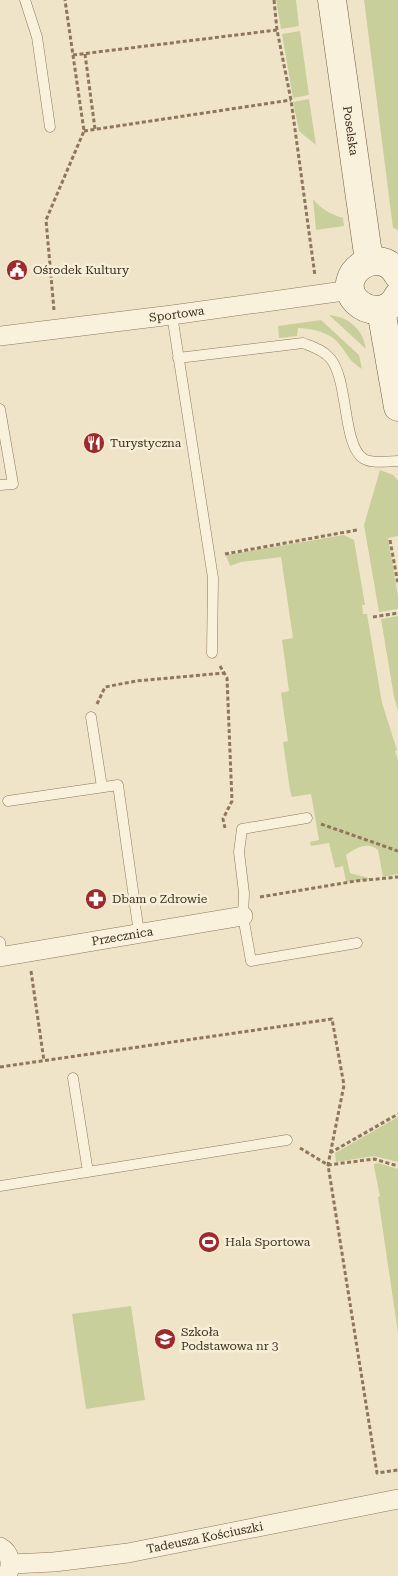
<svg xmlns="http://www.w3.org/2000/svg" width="398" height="1576" viewBox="0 0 398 1576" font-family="'Roboto Serif',serif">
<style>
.green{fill:#c9cf9b}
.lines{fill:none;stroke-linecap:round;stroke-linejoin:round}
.lane-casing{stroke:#8d765c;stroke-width:11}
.street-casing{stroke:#8d765c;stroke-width:20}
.secondary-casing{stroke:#6f573f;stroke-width:29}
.path{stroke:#8d765c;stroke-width:3;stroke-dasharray:4 2.5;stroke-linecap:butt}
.lane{stroke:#faf1dc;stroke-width:10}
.street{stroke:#faf1dc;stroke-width:19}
.secondary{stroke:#faf1dc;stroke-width:28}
.labels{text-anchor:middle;stroke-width:5;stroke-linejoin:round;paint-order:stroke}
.street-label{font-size:12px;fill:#3d2e20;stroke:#f7eed8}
.poi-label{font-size:12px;fill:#3d2e20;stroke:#f7eed8;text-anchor:start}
</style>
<rect width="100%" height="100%" fill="#f0e4c8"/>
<path class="green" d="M276,0H296L299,26L281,29Z
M364,0H398V230L393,228Z
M300,31L309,95L293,98L282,34Z
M309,99L316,145L299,131L293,102Z
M313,199C321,209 330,214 343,218L344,226L316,230Z
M329,315C349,317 363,329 366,349Z
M321,320L359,355L362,369C351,362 350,359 343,349C333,333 316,329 298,328L297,336L279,338L278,326Z
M380,470L393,475L398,480V536L388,538L398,596V609L379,612L364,525Z
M344,535L354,540L365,605H362L363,614H367L382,703L397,750L395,751L398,760V874L383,877L378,850C367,841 356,848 346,855L350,873L372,879L346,882L343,866L335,868L329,843L311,846L310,842L319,840L311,794L292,797L290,790L283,742L288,741L281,693L289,691L282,640L293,638L281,557L241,562L230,566L226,555Z
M398,616V711L394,697L381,619Z
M398,1117V1162L374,1156L336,1162L335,1153Z
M378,1163L398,1169V1333L378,1197L380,1196L374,1167V1164Z
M131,1306L145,1400L86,1409L72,1314Z"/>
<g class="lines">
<g class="lane-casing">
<path id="lane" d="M25,0L37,37L50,127
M172,315L213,578L212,653
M178,358L303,343C313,347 323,350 330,358C349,380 342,446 364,459C373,464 387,461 398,461
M0,409L13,484L0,485
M91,717L102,787
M8,801L118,785L139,933
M307,818L242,829L239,852L244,893L243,916L251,961L357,943
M0,942L2,957
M73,1078L88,1172
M0,1186L287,1140"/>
</g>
<g class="street-casing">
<g id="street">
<path id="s1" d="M0,336L172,315L351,290"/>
<path id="s2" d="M0,957L243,916"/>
<path d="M0,1547C11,1553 12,1565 7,1576"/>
<path id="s3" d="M11,1564L54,1562L128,1553L398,1499"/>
</g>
</g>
<g class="secondary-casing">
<g id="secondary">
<path id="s4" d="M332,0L369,261"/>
<path d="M398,275C379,241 333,276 356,301C362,307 369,310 377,310C386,310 394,304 398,296"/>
<path d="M381,310L398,407"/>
</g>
</g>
<path class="path" d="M274,0L277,30L291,100L315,276
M85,54L95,129
M73,55L277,30
M84,131L291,100
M54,310L46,220L84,131L65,0
M390,540L398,584
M225,554L357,530
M373,617L398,613
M220,666L227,678L232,801L223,819L225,828
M97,704L105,687L136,681L224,673
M321,824L398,851
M260,897L356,881L398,877
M31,971L44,1061
M0,1067L332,1019L344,1085L328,1165L377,1473L398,1470
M300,1148L328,1165L374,1159L398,1166
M330,1153L398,1114"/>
<use href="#lane" class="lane"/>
<use href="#street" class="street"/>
<use href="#secondary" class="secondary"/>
</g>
<defs>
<g id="civic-disc" transform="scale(1.125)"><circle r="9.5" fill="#9e2a2b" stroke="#f7eed8"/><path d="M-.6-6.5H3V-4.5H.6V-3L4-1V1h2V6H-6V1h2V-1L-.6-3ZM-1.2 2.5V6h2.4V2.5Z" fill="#fff"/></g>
<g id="restaurant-disc" transform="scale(1.125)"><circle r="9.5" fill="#9e2a2b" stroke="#f7eed8"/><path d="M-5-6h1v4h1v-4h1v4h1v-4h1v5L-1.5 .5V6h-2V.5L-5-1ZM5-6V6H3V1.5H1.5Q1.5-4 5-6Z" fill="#fff"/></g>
<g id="pharmacy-disc" transform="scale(1.125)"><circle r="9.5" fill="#9e2a2b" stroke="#f7eed8"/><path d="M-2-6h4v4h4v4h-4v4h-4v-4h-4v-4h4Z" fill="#fff"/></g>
<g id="stadium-disc" transform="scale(1.125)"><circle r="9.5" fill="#9e2a2b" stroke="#f7eed8"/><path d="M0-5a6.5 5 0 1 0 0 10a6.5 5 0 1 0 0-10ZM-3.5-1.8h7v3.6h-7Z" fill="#fff"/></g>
<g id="school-disc" transform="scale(1.125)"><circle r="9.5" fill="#9e2a2b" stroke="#f7eed8"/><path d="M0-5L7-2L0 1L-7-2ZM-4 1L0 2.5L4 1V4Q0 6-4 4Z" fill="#fff"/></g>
</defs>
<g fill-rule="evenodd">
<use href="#civic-disc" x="17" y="270"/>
<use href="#restaurant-disc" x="94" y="443"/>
<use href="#pharmacy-disc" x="96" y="899"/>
<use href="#stadium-disc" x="209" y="1242"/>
<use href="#school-disc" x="165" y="1339"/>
</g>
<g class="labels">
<g class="street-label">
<text dy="4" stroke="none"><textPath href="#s4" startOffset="132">Poselska</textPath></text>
<text dy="4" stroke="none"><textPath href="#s1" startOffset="178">Sportowa</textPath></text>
<text dy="4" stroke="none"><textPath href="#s2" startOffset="124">Przecznica</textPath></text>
<text dy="4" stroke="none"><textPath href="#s3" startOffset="196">Tadeusza Kościuszki</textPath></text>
</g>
<g class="poi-label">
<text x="33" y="274">Ośrodek Kultury</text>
<text x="110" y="447">Turystyczna</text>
<text x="112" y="903">Dbam o Zdrowie</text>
<text x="225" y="1246">Hala Sportowa</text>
<text x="181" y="1336">Szkoła<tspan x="181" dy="14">Podstawowa nr 3</tspan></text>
</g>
</g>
</svg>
